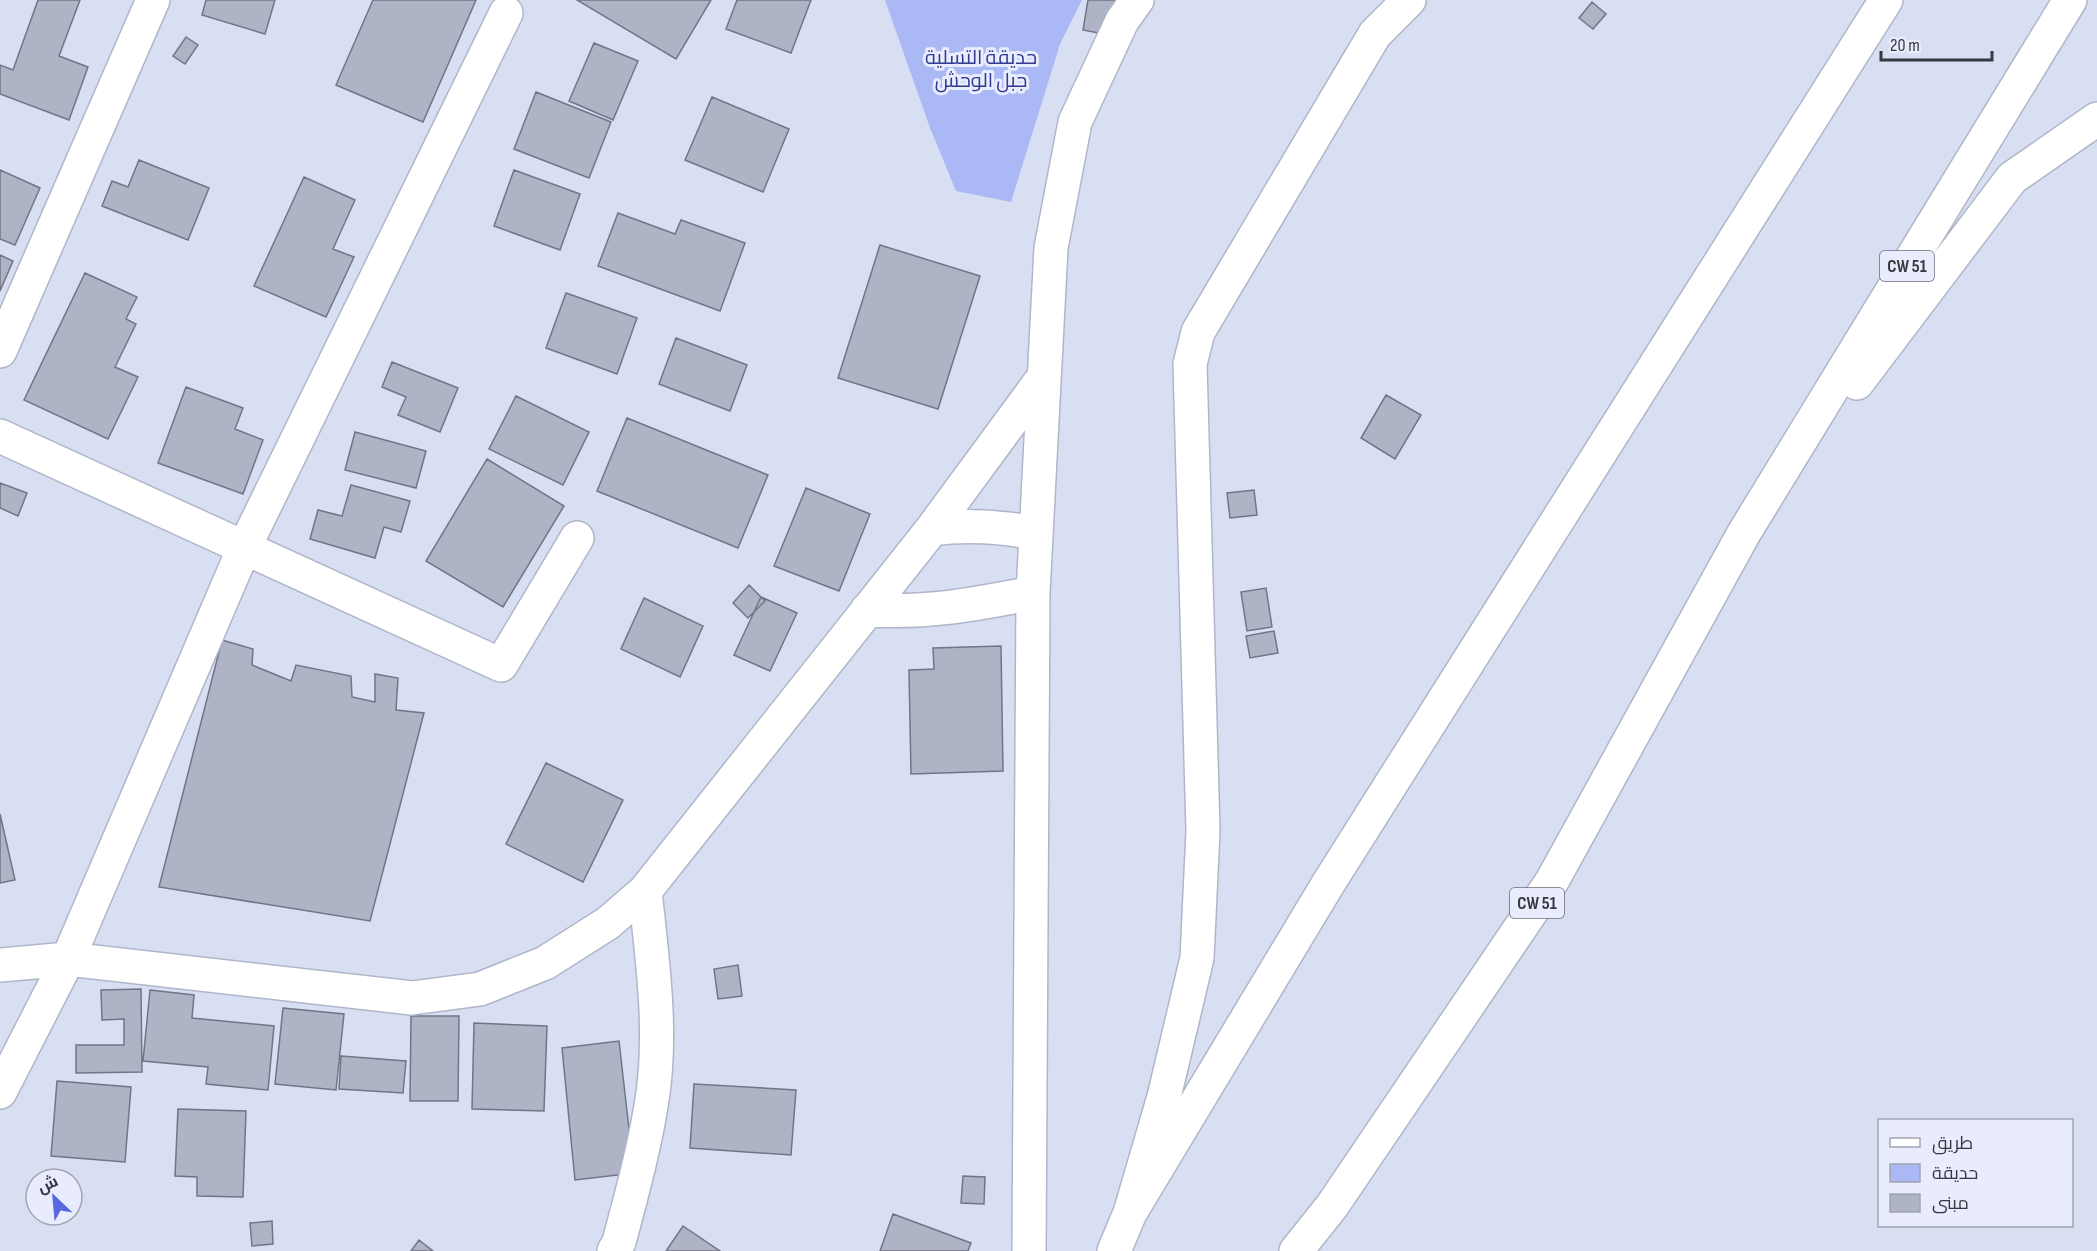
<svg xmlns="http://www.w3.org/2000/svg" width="2097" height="1251" viewBox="0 0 2097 1251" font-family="'Sofia Sans Condensed',Cairo,sans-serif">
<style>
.green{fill:#aab8f5}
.building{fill:#aeb3c6;stroke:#717587;stroke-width:1.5}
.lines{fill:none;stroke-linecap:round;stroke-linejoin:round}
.minor-casing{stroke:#b0b6c9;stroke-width:36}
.major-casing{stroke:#b0b6c9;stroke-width:36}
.minor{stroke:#fff;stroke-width:33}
.major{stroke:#fff;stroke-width:33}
.labels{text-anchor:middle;stroke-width:6;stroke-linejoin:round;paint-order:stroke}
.shield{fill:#e8ecfc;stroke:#6b6e78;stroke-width:1.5}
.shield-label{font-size:18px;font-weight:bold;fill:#363840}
.park-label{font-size:20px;fill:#323a91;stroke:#e8ecfc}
</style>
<rect width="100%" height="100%" fill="#d9dff3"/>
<path class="green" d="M885,0H1082L1060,44L1011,202L956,191L930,128Z"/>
<path class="building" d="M38,0H80L59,56L88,67L69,120L0,94V65L13,70Z
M206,0H275L265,34L202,15Z
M373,0H476L423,122L336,85Z
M577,0H711L676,59Z
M737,0H811L791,53L726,29Z
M1088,0H1121L1114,36L1083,30Z
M1592,2L1606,14L1593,29L1579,18Z
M186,37L198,45L185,64L173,56Z
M594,43L638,61L613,120L569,101Z
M536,92L611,122L589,178L514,149Z
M712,97L789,129L763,192L685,160Z
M139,160L209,188L188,240L102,206L112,181L128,187Z
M0,170L40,188L15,245L0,239Z
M514,170L580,194L560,250L494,226Z
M304,177L355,200L333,249L354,257L326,317L254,286Z
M618,213L675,234L681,220L745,243L720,311L598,266Z
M880,245L980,276L938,409L838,378Z
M0,255L13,261L0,291Z
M85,273L137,297L126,319L136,324L115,367L138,377L108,439L24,400Z
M566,293L637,318L617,374L546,348Z
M676,338L747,365L730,411L659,384Z
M392,362L458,388L440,432L398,415L406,397L382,387Z
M186,387L243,408L235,429L263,440L243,494L158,463Z
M1386,395L1421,415L1395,459L1361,438Z
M516,396L589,432L563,485L489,449Z
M627,418L768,475L738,548L597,491Z
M355,432L426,451L416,488L345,470Z
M487,459L564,506L503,607L426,561Z
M0,483L27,493L18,516L0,508Z
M351,485L410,501L401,532L384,527L375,558L310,539L318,510L342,516Z
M806,488L870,514L839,591L774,566Z
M1254,490L1257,515L1230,518L1227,493Z
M749,585L765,601L748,618L733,603Z
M1266,588L1272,627L1247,631L1241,592Z
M761,597L797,613L770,671L734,655Z
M644,598L703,626L680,677L621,649Z
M1274,631L1278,653L1250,658L1246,636Z
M222,640L253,649L252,665L291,681L296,665L351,676L352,697L375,702V674L398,678L396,710L424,713L370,921L159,887Z
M1001,646L1003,771L911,774L909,670L934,669L933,648Z
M546,763L623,800L583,882L506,844Z
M0,814L15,880L0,883Z
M738,965L742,996L718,999L714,969Z
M141,989L142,1072L76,1073V1045H124V1019L102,1020L101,990Z
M150,990L194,995L192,1018L274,1026L268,1090L206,1084L208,1067L143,1061Z
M283,1008L344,1014L336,1090L275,1084Z
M411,1016H459L458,1101H410Z
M474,1023L547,1026L544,1111L472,1109Z
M619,1041L634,1173L575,1180L562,1048Z
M341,1056L406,1061L403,1093L339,1089Z
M57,1081L131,1087L125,1162L51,1156Z
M694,1084L796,1090L791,1155L690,1148Z
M178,1109L246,1111L243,1197L197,1196V1177L175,1176Z
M963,1176L985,1177L984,1204L961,1203Z
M893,1214L971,1243L968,1251H880Z
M272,1221L273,1244L252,1246L250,1223Z
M683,1226L720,1251H666Z
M419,1240L433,1251H411Z"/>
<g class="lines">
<g class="minor-casing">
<path id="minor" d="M0,351L153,0
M0,436L501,665L577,538
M932,529L1043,378
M867,610C930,613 972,605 1033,593
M0,965L68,959L412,998L480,989L545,963L608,923L645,891L932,529C968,524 1000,527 1036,533
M0,1092L68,959L244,548L506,13
M1130,1213L1328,884L1886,0
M614,1251L619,1242C632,1193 646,1143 653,1093C662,1027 652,957 645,891
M1029,1251L1033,593L1051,248L1075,122L1122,21L1137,0
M1114,1251L1130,1213L1164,1097L1197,958L1203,831L1190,364L1198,332L1375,34L1409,0"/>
</g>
<g class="major-casing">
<path id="major" d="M1857,383L2012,178L2097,119
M1296,1251L1332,1206L1552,881L1744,533L2070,0"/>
</g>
<use href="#minor" class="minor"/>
<use href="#major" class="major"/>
</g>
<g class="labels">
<g class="shield">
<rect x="1880" y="251" width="54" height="30" rx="4.5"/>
<rect x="1510" y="888" width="54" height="30" rx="4.5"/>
</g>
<g class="shield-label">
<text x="1907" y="272">CW 51</text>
<text x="1537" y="909">CW 51</text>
</g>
<g class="park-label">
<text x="981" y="64">حديقة التسلية<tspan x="981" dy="23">جبل الوحش</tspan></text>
</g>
</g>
<rect x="1878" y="1119" width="195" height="108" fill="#e8ecfc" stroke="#a1a4b1" stroke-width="1.5"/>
<rect x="1890" y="1138" width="30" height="9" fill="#ffffff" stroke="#a1a4b1" stroke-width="1.5"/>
<text x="1932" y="1149" font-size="18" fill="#363840">طريق</text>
<rect x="1890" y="1164" width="30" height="18" fill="#aab8f5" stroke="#a1a4b1" stroke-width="1.5"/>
<text x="1932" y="1179" font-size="18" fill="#363840">حديقة</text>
<rect x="1890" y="1194" width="30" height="18" fill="#aeb3c6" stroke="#a1a4b1" stroke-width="1.5"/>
<text x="1932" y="1209" font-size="18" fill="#363840">مبنى</text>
<g transform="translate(54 1197) rotate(334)"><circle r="28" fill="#e8ecfc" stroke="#a1a4b1" stroke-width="1.5"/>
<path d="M0-4.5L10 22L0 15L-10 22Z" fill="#5967de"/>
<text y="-9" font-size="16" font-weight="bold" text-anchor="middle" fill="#363840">ش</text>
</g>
<path d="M1881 51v9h111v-9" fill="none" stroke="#363840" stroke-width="3"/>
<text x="1890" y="51" font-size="18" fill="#363840" stroke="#e8ecfc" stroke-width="4.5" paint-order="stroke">20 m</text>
</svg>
